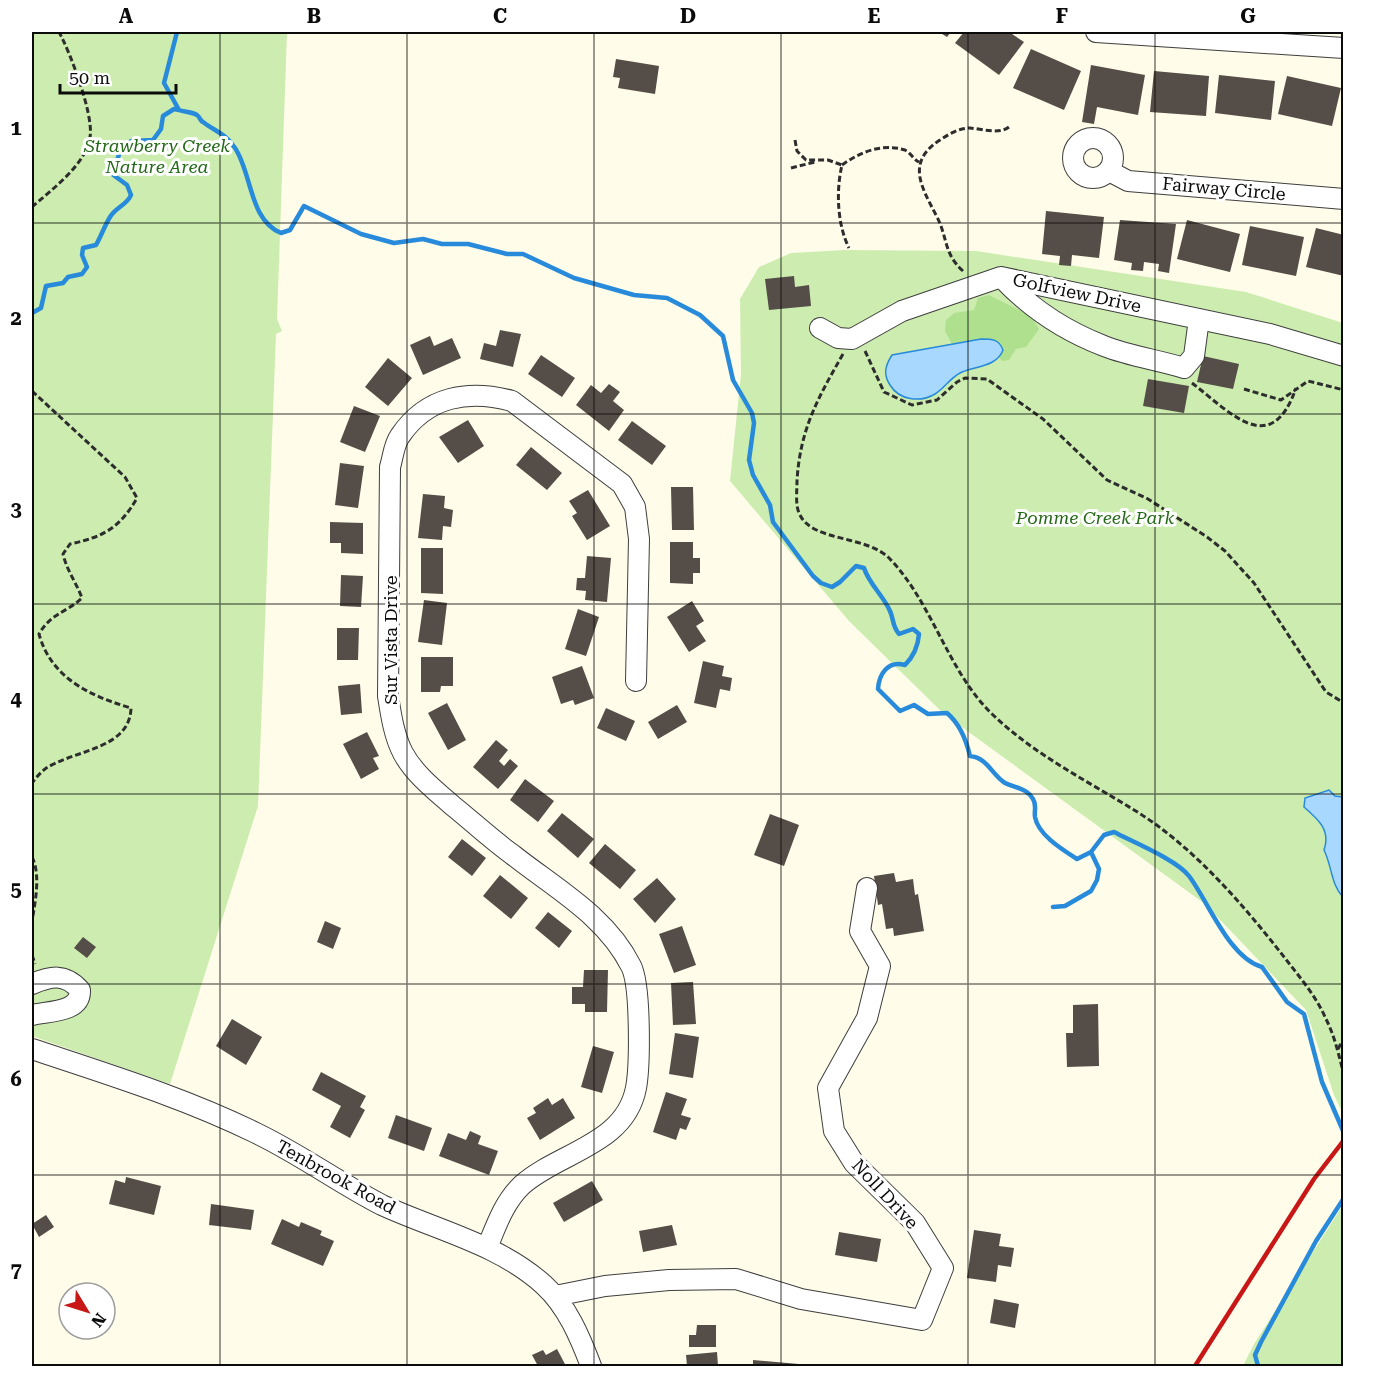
<svg xmlns="http://www.w3.org/2000/svg" width="1375" height="1398" viewBox="0 0 1375 1398" font-family="'Roboto Serif',serif">
<style>
.green{fill:#ccedaf}
.forest{fill:#aee08d}
.water{fill:#a8d8fd;stroke:#278adb;stroke-width:1.5}
.lines{fill:none;stroke-linecap:round;stroke-linejoin:round}
.stream{stroke:#278adb;stroke-width:4.5}
.building{fill:#554d47}
.minor-casing{stroke:#3e3e3e;stroke-width:22}
.path{stroke:#2d2d2d;stroke-width:3;stroke-dasharray:6 3;stroke-linecap:butt}
.minor{stroke:#fff;stroke-width:20}
.rail{stroke:#c81716;stroke-width:4.5}
.grid{fill:none;stroke:#0b0b0b;stroke-width:1.5;stroke-opacity:0.55}
.labels{text-anchor:middle;stroke-width:6;stroke-linejoin:round;paint-order:stroke}
.park-label{font-size:18px;font-style:italic;fill:#236916;stroke:#fff}
.street-label{font-size:18px;fill:#0b0b0b;stroke:#fff}
.neatline{fill:none;stroke:#0b0b0b;stroke-width:2}
.grid-label{font-size:20px;text-anchor:middle;font-weight:bold;fill:#0b0b0b}
</style>
<rect width="100%" height="100%" fill="#fffce9"/>
<path class="green" d="M32,32H287L277,319L282,331L276,334L258,806L170,1084L32,1036Z
M845,250L976,251L1246,292L1343,323V1114L1334,1095L1306,1010L1205,904L944,714L849,621L730,481L741,374L740,299L759,267L791,253Z
M1343,1205V1366H1243L1254,1344Z"/>
<path class="forest" d="M989,295L1031,316L1039,329L1026,347L1016,349L1009,360L1002,361L994,351L953,346L945,331L946,320L954,313L974,310L978,298Z"/>
<path class="water" d="M981,339C992,339 999,339 1003,350C997,367 975,366 960,373C949,379 945,388 935,394C920,403 899,400 890,385C883,374 885,366 892,355Z
M1329,790L1335,796L1343,797V897C1331,885 1332,866 1324,850C1331,830 1318,819 1304,807L1305,798Z"/>
<g class="lines">
<path class="stream" d="M177,32L164,83L179,110C184,112 192,112 197,115C200,117 200,121 203,122C216,132 225,133 235,148C252,173 249,220 281,233L290,230L304,206L361,234L394,243L423,239L442,244H468L507,254H523L574,278L634,295L667,298L700,315L723,336L733,380L752,413L754,423L749,460L753,475L770,505L773,522L813,576L821,583L832,587L840,582L856,566L864,568C869,584 883,595 890,611C894,620 892,626 899,634L913,629L919,634C918,647 914,656 905,665C888,660 879,674 878,689L900,711L914,705L928,714L947,713C960,724 966,739 970,756C988,758 991,774 1005,783C1015,788 1027,788 1033,799C1037,805 1034,810 1035,817C1038,835 1063,850 1077,859L1091,852L1104,835L1114,832C1133,842 1177,860 1189,876C1208,901 1229,958 1262,967L1287,1002L1304,1014L1322,1082L1344,1133
M32,313L41,308L46,286L63,283L68,277L82,274L87,267L82,255L83,248L96,245C101,236 105,225 110,217C116,207 127,205 131,195L127,185L112,174L121,149L131,141L153,140L161,129L163,116L174,109L179,110
M1053,907L1065,906L1091,891L1097,880L1099,869L1091,852
M1258,1366L1255,1355L1261,1342L1316,1241L1344,1198"/>
</g>
<path class="building" d="M939,32H951L947,37Z
M964,32H1009L1024,42L999,75L955,43Z
M1031,49L1081,71L1064,110L1013,88Z
M616,59L659,66L655,94L618,88L620,78L613,77Z
M1091,65L1145,75L1138,115L1097,107L1094,124L1082,122Z
M1154,71L1209,76L1206,116L1150,112Z
M1219,75L1275,81L1271,120L1215,113Z
M1287,76L1341,88L1332,126L1278,114Z
M1046,211L1104,217L1099,258L1072,255L1071,266L1059,265L1060,256L1042,254Z
M1120,220L1176,224L1169,273L1158,271L1159,264L1144,262L1143,271L1131,270L1132,263L1114,260Z
M1187,220L1240,234L1230,272L1177,259Z
M1250,226L1304,237L1296,276L1242,265Z
M1316,228L1344,235V276L1306,267Z
M794,276L795,287L809,285L811,306L769,310L765,279Z
M500,330L521,334L513,367L480,359L484,343L496,346Z
M430,336L434,346L452,338L461,358L423,375L410,345Z
M541,355L575,378L562,397L528,374Z
M1203,356L1239,364L1233,389L1197,382Z
M388,358L412,378L388,406L365,387Z
M1148,379L1189,386L1184,413L1143,406Z
M609,384L620,392L613,401L624,410L609,431L576,405L591,385L601,393Z
M354,406L380,416L365,452L340,442Z
M468,420L484,446L458,463L439,437Z
M632,421L666,446L652,465L618,440Z
M531,447L562,473L547,490L516,465Z
M340,463L364,466L358,508L335,505Z
M671,487H693L694,530H672Z
M588,490L610,526L587,540L572,516L577,513L569,501Z
M423,494L445,496L444,508L453,510L451,527L443,526L442,540L418,538Z
M330,522L363,523V554L341,553V543H330Z
M670,542H693V558H700V573H693V584L670,583Z
M421,548H443V594L421,593Z
M587,556L611,558L607,602L585,600L586,591L576,590L577,578H585Z
M341,575L363,576L361,607L340,606Z
M424,600L447,603L442,645L418,642Z
M692,601L704,621L696,626L706,641L689,652L667,617Z
M578,609L599,617L586,656L565,649Z
M337,628H359L358,660H337Z
M421,657H453V686H441L440,692H421Z
M703,661L724,666L722,676L732,678L730,691L720,689L716,708L694,703Z
M582,666L594,698L575,705L573,700L561,704L552,677Z
M360,684L362,713L341,715L338,686Z
M447,703L466,740L448,750L428,713Z
M677,705L687,722L658,739L648,722Z
M606,708L635,721L626,741L597,728Z
M367,732L379,756L373,758L379,769L361,779L343,744Z
M496,740L508,750L499,761L504,766L510,759L518,766L498,789L473,767Z
M525,779L554,801L538,822L510,800Z
M562,813L594,839L578,858L547,831Z
M770,814L799,825L784,866L754,855Z
M462,839L486,858L472,876L448,857Z
M605,844L636,870L620,889L589,863Z
M894,873L896,882L913,879L915,895L918,894L924,931L894,936L893,928L886,929L882,904L878,905L874,876Z
M500,875L528,898L511,919L483,896Z
M657,878L676,899L655,923L633,899Z
M548,912L572,931L559,948L535,928Z
M325,921L341,928L333,949L317,942Z
M682,926L696,965L674,973L659,934Z
M83,937L96,947L87,958L74,948Z
M584,970H608L607,1012H585V1004H572V987H583Z
M693,982L696,1024L673,1025L671,983Z
M1098,1004L1099,1066L1067,1067L1066,1033H1073V1005Z
M232,1019L262,1037L246,1065L216,1046Z
M675,1033L699,1037L693,1078L669,1074Z
M593,1046L614,1052L602,1093L581,1087Z
M321,1072L366,1096L360,1107L365,1110L350,1138L330,1127L341,1106L312,1090Z
M666,1092L687,1099L681,1115L691,1118L686,1130L680,1128L676,1140L653,1132Z
M548,1098L552,1105L563,1098L575,1118L540,1140L527,1118L536,1113L533,1108Z
M396,1115L432,1128L424,1151L388,1138Z
M470,1131L481,1136L478,1144L498,1151L489,1175L439,1156L448,1133L466,1140Z
M126,1177L161,1186L154,1215L109,1204L115,1180L125,1183Z
M592,1181L603,1200L564,1222L553,1203Z
M211,1204L254,1210L251,1230L209,1225Z
M46,1215L54,1227L39,1237L32,1224Z
M282,1219L299,1227L301,1222L322,1231L320,1235L334,1241L323,1266L271,1244Z
M672,1225L677,1245L643,1252L639,1231Z
M974,1230L1001,1234L999,1246L1014,1248L1011,1267L998,1265L996,1282L967,1278Z
M839,1232L881,1239L877,1262L835,1255Z
M994,1299L1019,1304L1015,1328L990,1323Z
M697,1325H716V1347H689V1335H696Z
M557,1349L566,1366H538L532,1355L543,1350L546,1355Z
M717,1352L718,1366H687L686,1355Z
M753,1360L810,1365V1366H753Z"/>
<g class="lines">
<g class="minor-casing">
<path id="minor" d="M1096,32L1344,48
M1073 158a20 20 0 1 1 40 0a20 20 0 1 1-40 0Z
M1109,171L1128,181L1344,199
M1001,277C1029,307 1065,331 1104,346C1129,356 1158,360 1184,368L1194,356L1199,319
M820,328L838,338L852,339L902,311L1001,277L1270,334L1344,356
M32,984C51,976 65,973 80,990C81,1013 48,1011 32,1015
M32,1049C107,1074 185,1098 256,1133C300,1154 339,1183 382,1205C436,1230 499,1244 544,1285C567,1306 580,1337 591,1366
M487,1248C496,1226 504,1202 522,1185C559,1152 625,1145 636,1088C640,1066 641,985 631,966C606,916 556,889 513,855C492,840 473,822 453,806C436,791 414,774 403,753C394,736 391,715 388,696L390,467C393,457 394,444 400,436C427,396 469,389 512,401L622,484L635,507L639,539L636,681
M555,1296L605,1286L669,1280L736,1279L801,1299L922,1320L943,1268L915,1223L854,1163L834,1131L828,1088L867,1018L880,966L860,931L867,888"/>
</g>
<path class="path" d="M795,140L797,151L806,160H828L842,165C836,190 837,224 849,248
M842,165C860,152 882,143 905,150C911,153 913,159 919,162
M791,168L815,162
M32,207C51,190 86,165 90,137C94,115 70,52 59,32
M963,271C943,253 948,237 936,215C921,186 906,162 940,140C949,134 959,128 970,128C982,129 1001,135 1010,126
M865,351L884,392L912,405L937,400L957,382L965,378L987,379L1043,419L1107,480L1148,499L1207,537L1225,551L1254,583L1326,692L1344,703
M843,354C818,398 800,429 797,481C797,492 795,506 800,515C813,542 867,535 890,559C932,603 947,668 989,711C1032,754 1088,781 1139,813C1197,850 1246,908 1288,962C1302,980 1317,998 1326,1019C1335,1037 1339,1056 1344,1075
M1192,383C1230,412 1271,460 1296,388
M1244,389L1281,400L1308,381L1344,390
M32,391L125,477L137,498C120,528 103,537 70,544L63,554C67,571 76,582 82,598C66,613 51,613 39,634C51,678 90,696 131,708C130,750 72,750 45,769C40,773 36,778 32,783
M32,857C41,875 35,903 32,921
M32,955L35,964
M1338,1049L1344,1038"/>
<use href="#minor" class="minor"/>
<path class="rail" d="M1195,1366L1314,1179L1344,1140"/>
</g>
<path class="grid" d="M220,32V1366M407,32V1366M594,32V1366M781,32V1366M968,32V1366M1155,32V1366M32,223H1344M32,414H1344M32,604H1344M32,794H1344M32,984H1344M32,1175H1344"/>
<g class="labels">
<g class="park-label">
<text x="157" y="152">Strawberry Creek<tspan x="157" dy="21">Nature Area</tspan></text>
<text x="1095" y="524">Pomme Creek Park</text>
</g>
<g class="street-label">
<text transform="translate(1224 189) rotate(5)" y="6">Fairway Circle</text>
<text transform="translate(1077 293) rotate(12)" y="6">Golfview Drive</text>
<text transform="translate(391 640) rotate(-90)" y="6">Sur Vista Drive</text>
<text transform="translate(336 1177) rotate(29)" y="6">Tenbrook Road</text>
<text transform="translate(885 1194) rotate(47)" y="6">Noll Drive</text>
</g>
</g>
<rect width="1375" height="1398" fill="none" stroke="#ffffff" stroke-width="66"/>
<g transform="translate(87 1311) rotate(128)"><circle r="28" fill="#ffffff" stroke="#9d9d9d" stroke-width="1.5"/>
<path d="M0-4.5L10 22L0 15L-10 22Z" fill="#c81716"/>
<text y="-9" font-size="16" font-weight="bold" text-anchor="middle" fill="#0b0b0b">N</text>
</g>
<path d="M60 84v9h116v-9" fill="none" stroke="#0b0b0b" stroke-width="3"/>
<text x="69" y="84" font-size="18" fill="#0b0b0b" stroke="#ffffff" stroke-width="4.5" paint-order="stroke">50 m</text>
<rect x="33" y="33" width="1309" height="1332" class="neatline"/>
<g class="grid-label">
<text x="126" y="23">A</text>
<text x="314" y="23">B</text>
<text x="500" y="23">C</text>
<text x="688" y="23">D</text>
<text x="874" y="23">E</text>
<text x="1062" y="23">F</text>
<text x="1248" y="23">G</text>
<text x="16" y="135">1</text>
<text x="16" y="325">2</text>
<text x="16" y="516">3</text>
<text x="16" y="706">4</text>
<text x="16" y="896">5</text>
<text x="16" y="1086">6</text>
<text x="16" y="1277">7</text>
</g>
</svg>
